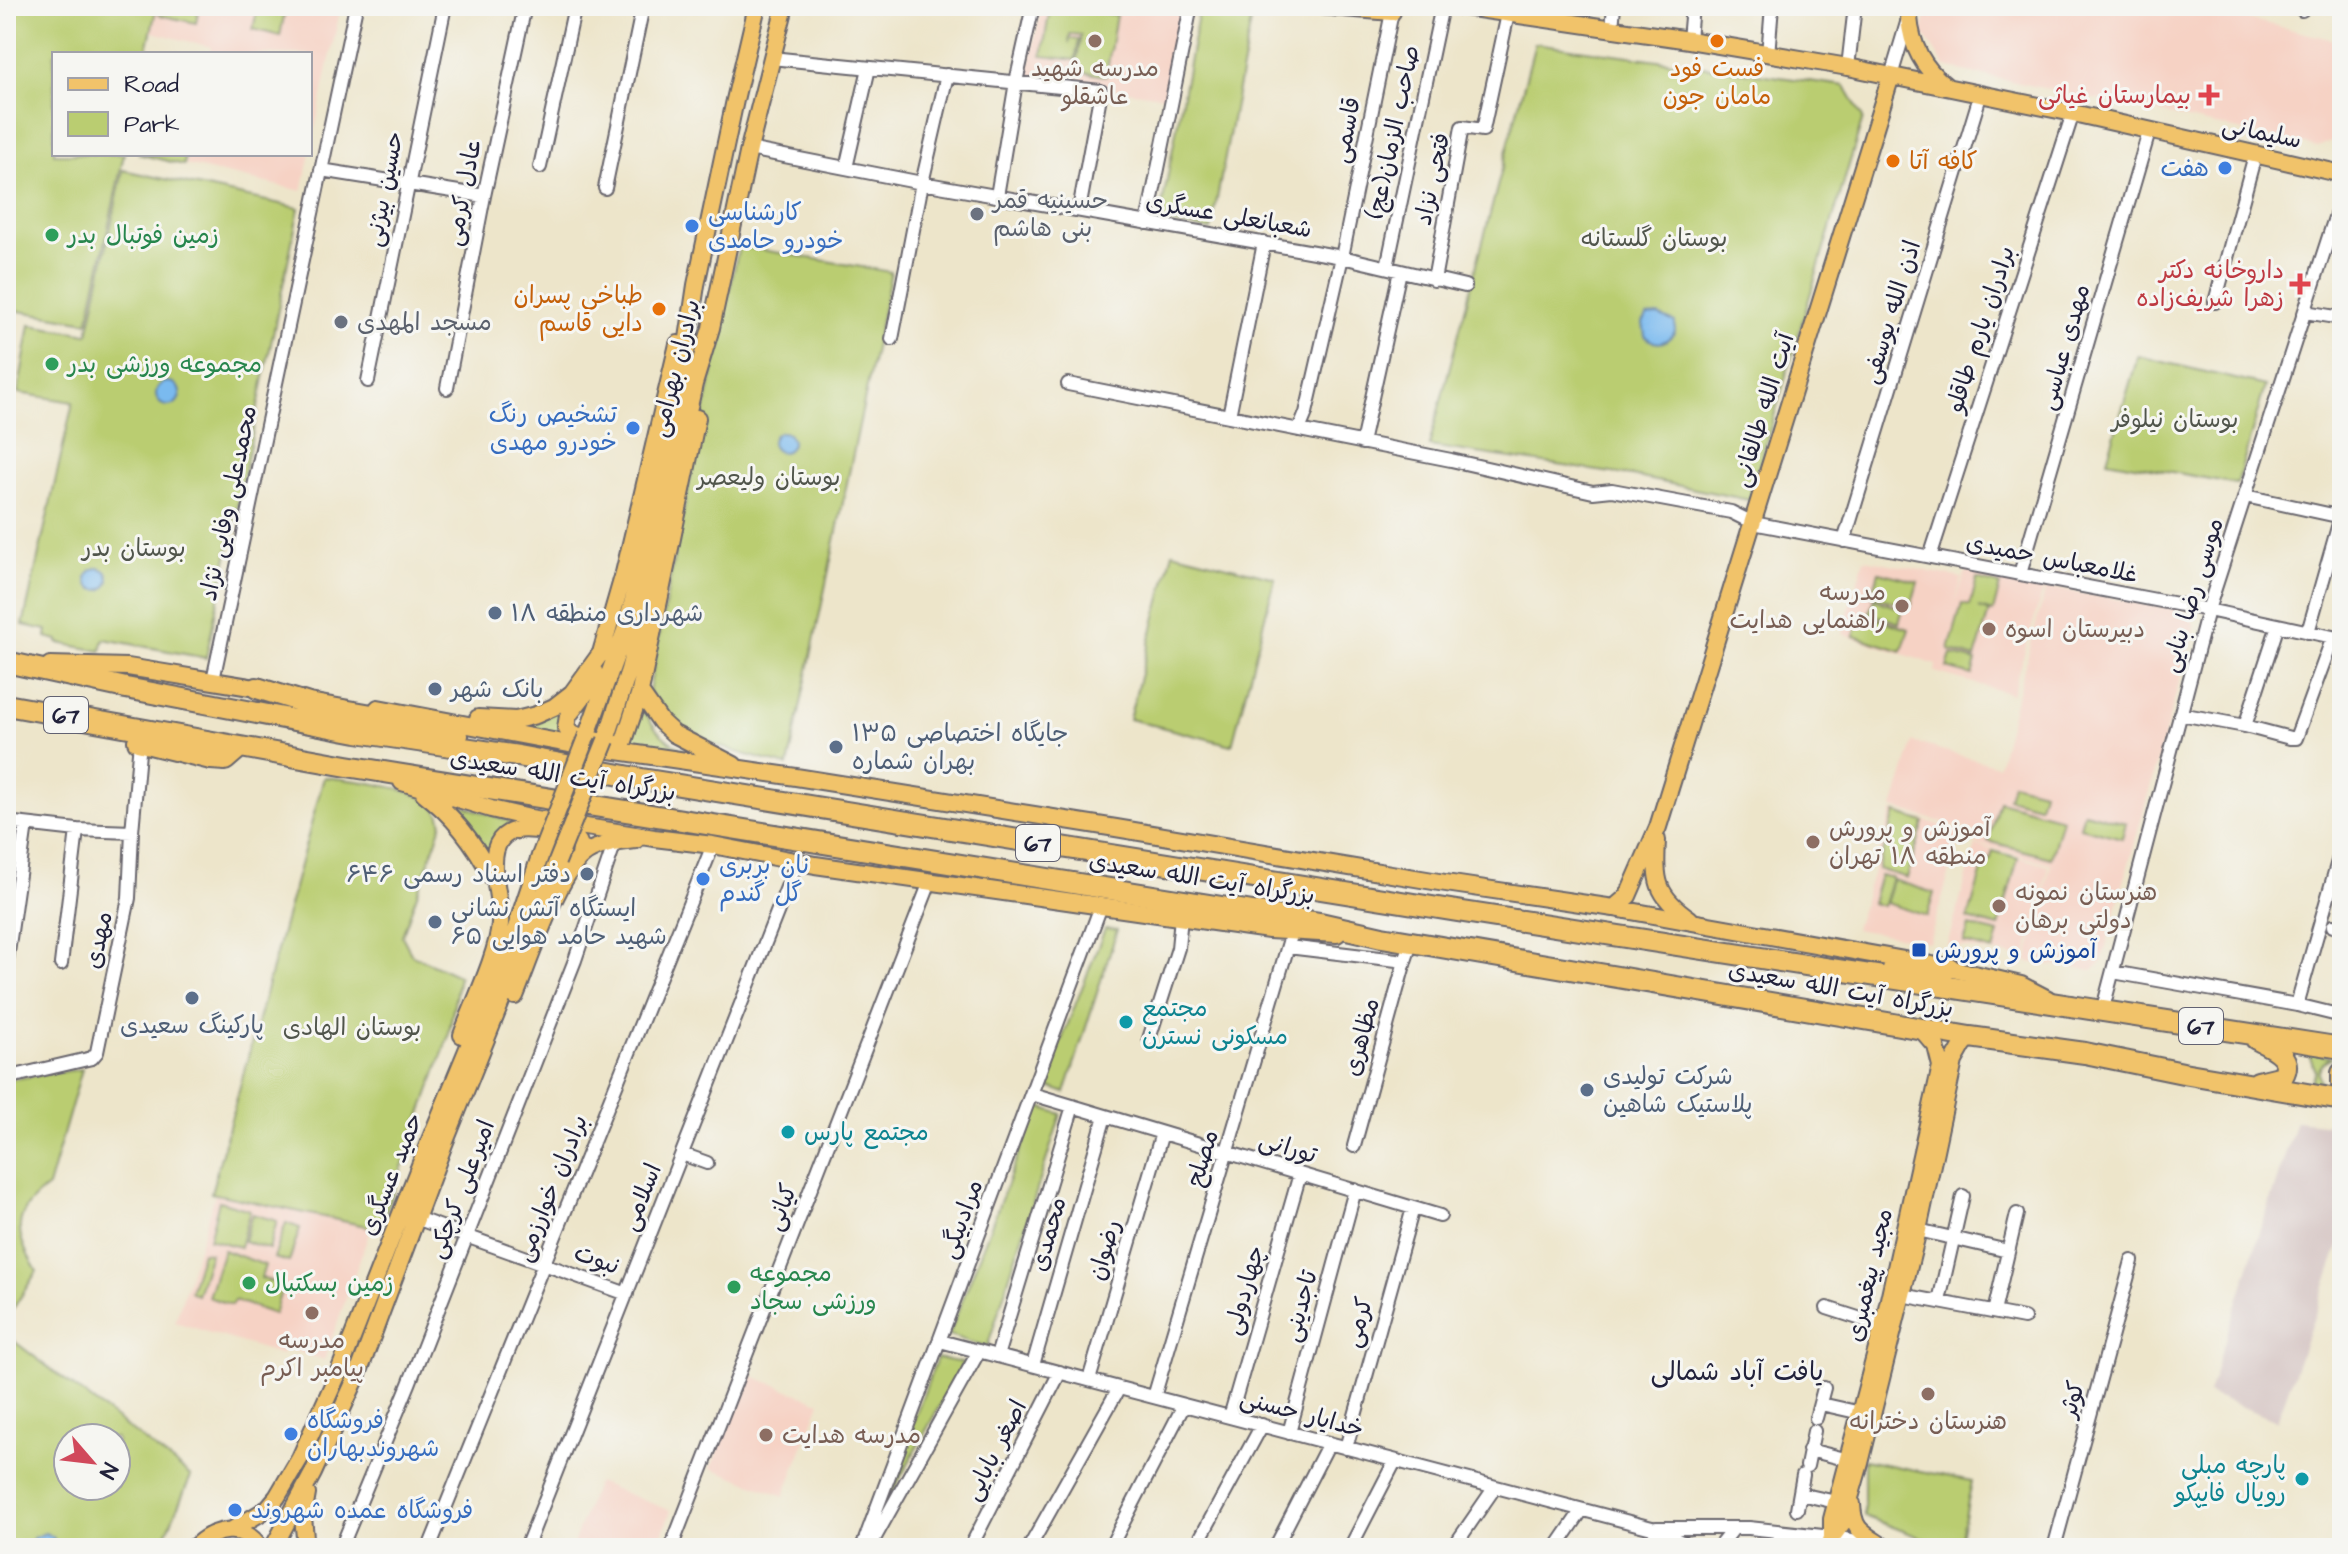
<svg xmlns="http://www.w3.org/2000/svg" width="2348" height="1554" viewBox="0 0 2348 1554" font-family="'Architects Daughter','Playpen Sans Arabic',sans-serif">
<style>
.built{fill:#f6d2c4}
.industrial{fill:#d1bfbe}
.green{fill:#bacd71;stroke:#6e7856;stroke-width:2;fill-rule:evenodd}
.water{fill:#7abaef;stroke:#4e6e95;stroke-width:2}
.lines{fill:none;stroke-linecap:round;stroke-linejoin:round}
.minor-casing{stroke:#69666d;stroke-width:16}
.major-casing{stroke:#69666d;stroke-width:20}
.highway-casing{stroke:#69666d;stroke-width:24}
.minor{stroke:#fff;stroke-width:12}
.major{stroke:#f1c36a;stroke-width:16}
.highway{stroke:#f1c36a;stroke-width:20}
.major-bridge-casing{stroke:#69666d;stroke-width:20;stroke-linecap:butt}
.major-bridge{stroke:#f1c36a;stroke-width:16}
.education-dot{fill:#8d6e63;stroke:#f6f6f2;stroke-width:3}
.food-dot{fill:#e8710a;stroke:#f6f6f2;stroke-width:3}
.health-dot{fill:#e0444e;stroke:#f6f6f2;stroke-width:3}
.shop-dot{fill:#3f7fe0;stroke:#f6f6f2;stroke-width:3}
.worship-dot{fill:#6b7280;stroke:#f6f6f2;stroke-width:3}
.leisure-dot{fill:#2e9e5b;stroke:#f6f6f2;stroke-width:3}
.service-dot{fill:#5c6f8a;stroke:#f6f6f2;stroke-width:3}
.transit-dot{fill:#1a4fb4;stroke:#f6f6f2;stroke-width:3}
.culture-dot{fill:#0f9aa8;stroke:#f6f6f2;stroke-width:3}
.labels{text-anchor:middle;stroke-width:6;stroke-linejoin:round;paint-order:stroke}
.shield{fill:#f6f6f2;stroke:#626272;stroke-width:2}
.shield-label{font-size:22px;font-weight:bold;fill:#22223b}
.education-label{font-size:24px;fill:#785e54;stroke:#f6f6f2;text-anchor:start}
.food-label{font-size:24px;fill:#c56008;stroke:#f6f6f2}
.health-label{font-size:24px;fill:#be3a42;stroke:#f6f6f2;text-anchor:end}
.street-label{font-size:24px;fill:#22223b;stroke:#f6f6f2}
.shop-label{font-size:24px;fill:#366cbe;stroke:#f6f6f2;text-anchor:start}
.worship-label{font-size:24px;fill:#5b616d;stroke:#f6f6f2;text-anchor:start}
.leisure-label{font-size:24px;fill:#27864d;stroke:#f6f6f2;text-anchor:start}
.park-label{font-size:24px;fill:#50554b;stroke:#f6f6f2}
.service-label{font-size:24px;fill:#4e5e75;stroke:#f6f6f2;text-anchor:start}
.transit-label{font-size:24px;fill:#164399;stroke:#f6f6f2;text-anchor:start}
.culture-label{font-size:24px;fill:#0d838f;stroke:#f6f6f2;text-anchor:start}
.neighbourhood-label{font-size:26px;fill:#22223b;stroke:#f6f6f2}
</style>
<rect width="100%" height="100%" fill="#f6f6f2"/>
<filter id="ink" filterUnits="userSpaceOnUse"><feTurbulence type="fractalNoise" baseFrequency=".0125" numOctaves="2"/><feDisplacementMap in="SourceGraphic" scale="16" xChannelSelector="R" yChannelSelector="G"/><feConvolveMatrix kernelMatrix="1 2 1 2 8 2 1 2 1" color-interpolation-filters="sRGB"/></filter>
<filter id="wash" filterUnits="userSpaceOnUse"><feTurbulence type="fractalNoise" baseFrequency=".006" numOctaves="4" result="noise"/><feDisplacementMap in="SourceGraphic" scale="32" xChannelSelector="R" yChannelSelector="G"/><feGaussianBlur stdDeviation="1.8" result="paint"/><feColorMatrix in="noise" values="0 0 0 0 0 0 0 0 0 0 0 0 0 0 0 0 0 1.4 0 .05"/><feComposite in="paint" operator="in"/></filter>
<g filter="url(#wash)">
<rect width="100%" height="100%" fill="#ede5ca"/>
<path class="built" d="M158,6H341L302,191L186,165L188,154H310V54H210L211,47L152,32Z
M1042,6H1185L1168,97L1027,76Z
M1929,6H2195L2342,42V136L2318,147L1945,67L1922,31Z
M1864,559L1962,578L1954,606L1966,571L2044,587L2012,694L1935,672L1936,665L1842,634Z
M2046,587L2187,611L2195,625L2101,964L2092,970L2027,962L2051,864L1976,844L1979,833L1893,808L1913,742L1998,766Z
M1892,811L1962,831L1929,942L1855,929Z
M1976,845L2049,866L2026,958L1947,945Z
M215,1195L371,1228L324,1360L285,1348L282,1355L175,1322Z
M747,1374L820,1402L784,1496L711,1468Z
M597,1482L671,1511L657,1548H583L573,1544Z"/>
<path class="industrial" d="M2296,1121L2342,1126V1238L2277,1421L2208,1393Z"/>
<path class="green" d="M6,6H157L146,54H54V154H124L88,322L6,309Z
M161,6H199L196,23L159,15Z
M258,6H286L280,36L253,29Z
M1050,8L1085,12L1086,10L1116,15L1106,76L1075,71L1081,35L1070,34L1069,43L1070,38L1079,40L1075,60L1042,56Z
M1199,10L1252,16L1211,230L1159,222Z
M1535,43L1845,86L1863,118L1749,500L1632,476L1429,446Z
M138,154H186L184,165Z
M123,170L299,208L206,658L104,639L101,651L58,643V640L46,637L47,630L23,625L73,402L18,393L30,325L88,334Z
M739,246L891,272L788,766C754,757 691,743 667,717C660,710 655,699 649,691L676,547Z
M2138,356L2265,386L2237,484L2107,460Z
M1173,552L1275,578L1232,745L1129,719Z
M1879,572L1918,582L1911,607L1872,596Z
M1977,579L2000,585L1993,612L1979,608L1989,612L1975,658L1949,650L1962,604L1970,606Z
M1874,599L1903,609L1899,623L1869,613Z
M1861,614L1909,629L1902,651L1854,636Z
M1951,654L1976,661L1972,675L1947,668Z
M570,701L564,736L500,726Z
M643,709C660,740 675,748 709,757L665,752L629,745Z
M324,777C351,780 426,786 439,813C441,816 441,821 442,825L402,936L412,955L459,976L448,1038L380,1229L211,1193Z
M2012,783L2043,791L2039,806L2008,798Z
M438,797L512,822L497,833L487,856Z
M1999,801L2062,818L2051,858L1988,841Z
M2084,812L2126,823L2122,838L2080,827Z
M1895,813L1924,822L1907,878L1878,869Z
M1993,851L2018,858L1999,927L1968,919L1985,859L1990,861Z
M1880,875L1892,878L1883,906L1872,903Z
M1893,880L1934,893L1927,916L1886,903Z
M1969,926L1999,933L1994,951L1964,943Z
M1105,929L1117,930L1065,1093L1044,1085Z
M2308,1053L2332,1057C2317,1063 2314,1080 2327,1090L2304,1087L2310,1084L2316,1071Z
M82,1069L48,1187C10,1214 15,1235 37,1271L6,1320V1080Z
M1037,1106L1061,1114L987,1348L949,1335Z
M219,1201L250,1210L240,1247L209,1239Z
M252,1214L277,1221L269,1249L244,1241Z
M286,1223L300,1228L289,1262L274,1258Z
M223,1250L265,1265L261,1278L283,1285L274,1314L234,1300L232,1305L208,1297Z
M202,1252L210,1253L197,1295L190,1291Z
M6,1335L191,1476L165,1537L164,1548H6ZM68,1438H116V1486H68Z
M937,1358L963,1363L874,1526Z
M1864,1460L1972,1481L1959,1548H1948L1864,1516Z
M227,1537L246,1541L252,1548H203L210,1543Z"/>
<path class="water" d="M1658,315L1675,322V332C1665,344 1657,347 1645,336L1643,323L1647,316Z
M156 394a12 12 0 1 1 24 0a12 12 0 1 1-24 0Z
M772 442a10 10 0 1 1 20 0a10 10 0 1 1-20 0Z
M87 579a11 11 0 1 1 22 0a11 11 0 1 1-22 0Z
M45,1533L53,1537L58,1548H30L33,1538Z"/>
</g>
<g filter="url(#ink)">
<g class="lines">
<g class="minor-casing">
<path id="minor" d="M2302,10L2304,6
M1612,29L1614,6
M1689,40L1692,6
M1768,55L1772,6
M771,58L1101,91L1079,210
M1848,67L1855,6
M1891,76L1912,6
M749,149L922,183L1342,257L1465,286
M540,167L575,6
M846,168L869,68
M321,170L484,196
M605,188L643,6
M997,196L1016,82L1033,6
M1147,223L1191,6
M1387,267L1442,6
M1434,280L1462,127L1483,130L1508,14
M2215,302L2255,155
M2305,312L2342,318
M892,339L922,183L947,75
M368,381L445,6
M1068,384L1451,460L1593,492L1612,490L1731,512L1753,523L2208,610L2342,639
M447,388L484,196L525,6
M1229,416L1264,243
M1299,430L1306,413L1342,257L1392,12
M1362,443L1400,271
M2245,496L2342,517
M1844,541L1980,96
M1930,557L2073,113
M2020,574L2149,132
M2308,632L2342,513
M213,680L356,6
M2180,714L2245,726L2290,738H2296L2333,637
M2245,726L2278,625
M6,822L77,830L132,832
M2333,926L2342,928
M1288,947L1405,961
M61,964L77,830
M6,967L26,825
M2113,972L2297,1005L2342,1016
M2297,1005L2342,847
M2102,1012L2208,610L2342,196
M1149,1039L1178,948L1181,917
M6,1078L92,1058L97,1052L129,898L132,832L140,741
M1032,1094L1440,1216
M1354,1146L1405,961L1412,940
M682,1154L707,1163
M416,1218L627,1294
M1918,1230L2008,1251
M1902,1295L2024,1318
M1939,1301L1963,1196
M1827,1308L1883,1326
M1994,1312L2017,1214
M940,1341L1652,1528L1694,1548
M997,1356L1073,1106
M1033,1365L1105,1116
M1089,1380L1162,1133
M1154,1397L1292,932
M1821,1404L1861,1413
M1230,1417L1300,1174
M1816,1418L1824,1388
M1289,1433L1355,1190
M1346,1448L1413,1208
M1809,1450L1849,1460
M1807,1466L1814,1431
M1800,1494L1836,1502
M1797,1509L1803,1475
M1656,1528H1749L1832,1537L1901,1548
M341,1548L409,1384L575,960L615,842
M429,1548L713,845
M526,1548L797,862
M671,1548L930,882
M862,1548L1101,906
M869,1548L979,1351
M970,1548L1060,1372
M1029,1548L1119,1388
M1110,1548L1184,1405
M1195,1548L1262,1425
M1275,1548L1329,1443
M1350,1548L1395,1461
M1453,1548L1495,1487
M1556,1548L1582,1510
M1718,1548L1734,1528
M1773,1548L1785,1532
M2054,1548L2132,1261"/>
</g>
<g class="major-casing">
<path id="major" d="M1320,6L1392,12L1393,6
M1458,6L1689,40L1848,67L2073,113L2342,174
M1909,17C1911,45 1924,69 1946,86
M697,418L640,692L661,722L674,734L734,765
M50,665L128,667L268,690
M595,673L585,694L568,716L566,728L573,734L615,746L624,741L640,692
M378,708L569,744L796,777L1116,828L1439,882L1614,908L1949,968L2021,985L2048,999
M478,718L516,720L536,715L554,707L572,693L601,653L624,573L678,344
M587,735L626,628L642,565L686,352L696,285L735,100L757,6
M606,740L629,670L640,627L694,384L711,328L749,149L785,6
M402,782L491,809L530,818L654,838L713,845L815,865L1269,930L1337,934
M424,793C454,816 475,843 492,877
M1657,840C1655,880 1655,895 1690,919
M1614,908L1628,896L1658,827L1891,76
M515,996C529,962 557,877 582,856C596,844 619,842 636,840
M462,1035C473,1005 498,953 500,924C501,905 495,886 494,868C492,811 545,831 578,841L581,848L580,857
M1852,1504C1853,1529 1861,1532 1881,1545
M232,1530L267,1509L277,1497L300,1458L340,1369L428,1145L510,946L540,856
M1832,1537L1843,1522L1860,1463L1918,1230L1954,1061L1963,1045L1970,1037
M194,1548C213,1528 244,1522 260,1548
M273,1548L313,1473L358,1374L444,1144L557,862
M306,1548L303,1517L307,1494
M1829,1548L1832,1537V1519L1883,1326L1941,1066L1936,1046L1921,1029"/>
</g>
<g class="highway-casing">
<path id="highway" d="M6,662L126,688L357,732L518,756L642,779L1457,911L2342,1048
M257,688L309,704L372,715L458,735
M6,705L347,766L1320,923L1382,937L1970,1037L2085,1053L2183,1073L2342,1100
M138,741L211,759L225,760L240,747
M1893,969L1949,968
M2256,1039C2271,1047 2294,1056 2283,1076L2258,1082
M2342,1073V1083"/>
</g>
<use href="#minor" class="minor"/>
<use href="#major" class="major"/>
<use href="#highway" class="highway"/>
<g class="major-bridge-casing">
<path id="major-bridge" d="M540,856L587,735
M557,862L606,740"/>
</g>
<use href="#major-bridge" class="major-bridge"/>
</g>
</g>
<g class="education-dot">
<circle cx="1095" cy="41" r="8"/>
<circle cx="1902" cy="606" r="8"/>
<circle cx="1989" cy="629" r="8"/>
<circle cx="1813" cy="842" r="8"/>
<circle cx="1999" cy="906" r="8"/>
<circle cx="312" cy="1313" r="8"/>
<circle cx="1928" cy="1394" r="8"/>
<circle cx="766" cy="1435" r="8"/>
</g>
<g class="food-dot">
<circle cx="1717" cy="41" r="8"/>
<circle cx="1893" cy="161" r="8"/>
<circle cx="659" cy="309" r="8"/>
</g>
<g class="health-dot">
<path d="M2205 83h8v8h8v8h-8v8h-8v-8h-8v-8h8z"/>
<path d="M2296 272h8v8h8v8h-8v8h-8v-8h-8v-8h8z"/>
</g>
<g class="shop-dot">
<circle cx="2225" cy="168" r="8"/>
<circle cx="692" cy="226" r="8"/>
<circle cx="633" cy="428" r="8"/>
<circle cx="703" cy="879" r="8"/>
<circle cx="291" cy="1434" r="8"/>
<circle cx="235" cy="1510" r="8"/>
</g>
<g class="worship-dot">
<circle cx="977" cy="214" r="8"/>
<circle cx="341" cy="322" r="8"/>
</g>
<g class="leisure-dot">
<circle cx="52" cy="235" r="8"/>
<circle cx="52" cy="364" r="8"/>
<circle cx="249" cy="1283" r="8"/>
<circle cx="734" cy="1287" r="8"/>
</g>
<g class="service-dot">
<circle cx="495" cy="613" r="8"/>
<circle cx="435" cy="689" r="8"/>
<circle cx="836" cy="747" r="8"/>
<circle cx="587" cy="874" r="8"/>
<circle cx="435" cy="922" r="8"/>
<circle cx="192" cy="998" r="8"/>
<circle cx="1587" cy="1090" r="8"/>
</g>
<rect class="transit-dot" x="1911" y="942" width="16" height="16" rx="4"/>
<g class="culture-dot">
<circle cx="1126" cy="1022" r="8"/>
<circle cx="788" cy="1132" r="8"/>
<circle cx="2302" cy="1479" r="8"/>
</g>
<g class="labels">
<g class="shield">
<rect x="44" y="697" width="44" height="36" rx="6"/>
<rect x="1016" y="825" width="44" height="36" rx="6"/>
<rect x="2179" y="1008" width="44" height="36" rx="6"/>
</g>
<g class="shield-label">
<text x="66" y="723">67</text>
<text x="1038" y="851">67</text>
<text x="2201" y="1034">67</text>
</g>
<g class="education-label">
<text x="1095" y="76" text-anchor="middle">مدرسه شهید<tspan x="1095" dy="28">عاشقلو</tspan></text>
<text x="1886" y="600" text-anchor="end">مدرسه<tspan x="1886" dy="28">راهنمایی هدایت</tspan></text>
<text x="2005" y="637">دبیرستان اسوه</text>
<text x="1829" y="836">آموزش و پرورش<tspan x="1829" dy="28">منطقه ۱۸ تهران</tspan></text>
<text x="2015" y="900">هنرستان نمونه<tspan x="2015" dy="28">دولتی برهان</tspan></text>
<text x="312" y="1348" text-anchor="middle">مدرسه<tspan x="312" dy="28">پیامبر اکرم</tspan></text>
<text x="1928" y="1429" text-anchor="middle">هنرستان دخترانه</text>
<text x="782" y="1443">مدرسه هدایت</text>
</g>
<g class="food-label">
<text x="1717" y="76">فست فود<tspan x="1717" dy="28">مامان جون</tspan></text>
<text x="1909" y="169" text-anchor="start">کافه آتا</text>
<text x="643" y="303" text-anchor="end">طباخی پسران<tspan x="643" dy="28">دایی قاسم</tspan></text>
</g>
<g class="health-label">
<text x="2191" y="103">بیمارستان غیاثی</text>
<text x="2284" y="278">داروخانه دکتر<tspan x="2284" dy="28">زهرا شریف‌زاده</tspan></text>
</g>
<g class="street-label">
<text transform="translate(1346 130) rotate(-79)" y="8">قاسمی</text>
<text transform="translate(1393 132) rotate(-78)" y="8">صاحب الزمان(عج)</text>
<text transform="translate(2262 132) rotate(12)" y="8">سلیمانی</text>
<text transform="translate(1432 179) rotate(-78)" y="8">فتحی نزاد</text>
<text transform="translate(384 189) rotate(-79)" y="8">حسین بیژنی</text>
<text transform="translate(463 192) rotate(-79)" y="8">عادل کرمی</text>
<text transform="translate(1229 215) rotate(10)" y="8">شعبانعلی عسگری</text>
<text transform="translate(1891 312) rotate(-73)" y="8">اذن الله یوسفی</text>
<text transform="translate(1980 329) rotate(-72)" y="8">برادران یارم طاقلو</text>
<text transform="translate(2064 347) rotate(-74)" y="8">مهدی عباسی</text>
<text transform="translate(675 368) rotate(-76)" y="8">برادران بهرامی</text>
<text transform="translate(1763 410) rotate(-73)" y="8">آیت الله طالقانی</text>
<text transform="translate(228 503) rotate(-78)" y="8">محمدعلی وفایی نژاد</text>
<text transform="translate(2052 558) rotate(11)" y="8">غلامعباس حمیدی</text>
<text transform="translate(2192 595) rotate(-73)" y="8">موسی رضا بنایی</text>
<text transform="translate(563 775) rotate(9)" y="8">بزرگراه آیت الله سعیدی</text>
<text transform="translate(1202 878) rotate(9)" y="8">بزرگراه آیت الله سعیدی</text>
<text transform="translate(98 940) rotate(-78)" y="8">مهدی</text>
<text transform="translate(1841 989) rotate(10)" y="8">بزرگراه آیت الله سعیدی</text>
<text transform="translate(1361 1037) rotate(-75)" y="8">مظاهری</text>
<text transform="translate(1288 1147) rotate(17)" y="8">تورانی</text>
<text transform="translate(1202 1158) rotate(-73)" y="8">مصلح</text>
<text transform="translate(391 1174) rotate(-68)" y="8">حمید عسگری</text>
<text transform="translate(551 1188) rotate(-68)" y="8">برادران خوارزمی</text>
<text transform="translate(461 1189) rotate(-69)" y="8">امیرعلی کرچکی</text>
<text transform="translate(641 1197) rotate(-68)" y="8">اسلامی</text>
<text transform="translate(781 1207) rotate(-69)" y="8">کیانی</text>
<text transform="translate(961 1219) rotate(-70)" y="8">مرادبیگی</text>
<text transform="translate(1048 1234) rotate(-74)" y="8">محمدی</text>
<text transform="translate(1104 1250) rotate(-74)" y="8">رضوان</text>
<text transform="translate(597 1259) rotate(20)" y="8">نبوت</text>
<text transform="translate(1869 1275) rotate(-77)" y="8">مجید پیغمبری</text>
<text transform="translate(1244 1290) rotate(-74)" y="8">چهاردولی</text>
<text transform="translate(1300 1306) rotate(-75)" y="8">تاجدینی</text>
<text transform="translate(1358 1322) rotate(-74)" y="8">کرمی</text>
<text transform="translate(2072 1399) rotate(-75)" y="8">کوثر</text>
<text transform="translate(1302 1413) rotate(15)" y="8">خدایار حسنی</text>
<text transform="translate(995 1450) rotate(-63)" y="8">اصغر بابایی</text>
</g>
<g class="shop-label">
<text x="2209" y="176" text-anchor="end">هفت</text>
<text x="708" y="220">کارشناسی<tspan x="708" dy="28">خودرو حامدی</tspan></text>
<text x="617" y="422" text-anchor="end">تشخیص رنگ<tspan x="617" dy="28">خودرو مهدی</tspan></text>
<text x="719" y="873">نان بربری<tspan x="719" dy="28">گل گندم</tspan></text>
<text x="307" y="1428">فروشگاه<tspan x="307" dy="28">شهروندبهاران</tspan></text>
<text x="251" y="1518">فروشگاه عمده شهروند</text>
</g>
<g class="worship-label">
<text x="993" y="208">حسینیه قمر<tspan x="993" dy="28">بنی هاشم</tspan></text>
<text x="357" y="330">مسجد المهدی</text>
</g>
<g class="leisure-label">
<text x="68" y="243">زمین فوتبال بدر</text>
<text x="68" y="372">مجموعه ورزشی بدر</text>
<text x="750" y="1281">مجموعه<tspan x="750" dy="28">ورزشی سجاد</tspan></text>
<text x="265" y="1291">زمین بسکتبال</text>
</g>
<g class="park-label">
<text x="1654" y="246">بوستان گلستانه</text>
<text x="2175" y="427">بوستان نیلوفر</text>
<text x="769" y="485">بوستان ولیعصر</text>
<text x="134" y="556">بوستان بدر</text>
<text x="352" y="1035">بوستان الهادی</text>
</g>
<g class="service-label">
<text x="511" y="621">شهرداری منطقه ۱۸</text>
<text x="451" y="697">بانک شهر</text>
<text x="852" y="741">۱۳۵ جایگاه اختصاصی<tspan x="852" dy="28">بهران شماره</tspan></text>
<text x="571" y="882" text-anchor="end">دفتر اسناد رسمی ۶۴۶</text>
<text x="451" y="916">ایستگاه آتش نشانی<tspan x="451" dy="28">۶۵ شهید حامد هوایی</tspan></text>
<text x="192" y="1033" text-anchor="middle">پارکینگ سعیدی</text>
<text x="1603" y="1084">شرکت تولیدی<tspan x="1603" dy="28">پلاستیک شاهین</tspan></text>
</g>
<g class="transit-label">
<text x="1935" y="958">آموزش و پرورش</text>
</g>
<g class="culture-label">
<text x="1142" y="1016">مجتمع<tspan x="1142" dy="28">مسکونی نسترن</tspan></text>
<text x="804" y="1140">مجتمع پارس</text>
<text x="2286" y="1473" text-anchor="end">پارچه مبلی<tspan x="2286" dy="28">رویال فایپکو</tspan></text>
</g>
<g class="neighbourhood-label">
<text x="1737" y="1380">یافت آباد شمالی</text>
</g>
</g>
<rect width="2348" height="1554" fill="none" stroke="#f6f6f2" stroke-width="32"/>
<rect x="52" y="52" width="260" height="104" fill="#f6f6f2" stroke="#a1a1a9" stroke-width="2"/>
<rect x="68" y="78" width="40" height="12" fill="#f1c36a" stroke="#a1a1a9" stroke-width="2"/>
<text x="124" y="92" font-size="24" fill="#22223b">Road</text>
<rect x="68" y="112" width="40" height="24" fill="#bacd71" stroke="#a1a1a9" stroke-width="2"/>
<text x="124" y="132" font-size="24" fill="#22223b">Park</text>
<g transform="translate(92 1462) rotate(118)"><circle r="38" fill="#f6f6f2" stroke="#a1a1a9" stroke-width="2"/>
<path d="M0-6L14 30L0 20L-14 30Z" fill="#d1495b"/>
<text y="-12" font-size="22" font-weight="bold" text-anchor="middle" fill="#22223b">N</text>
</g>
</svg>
